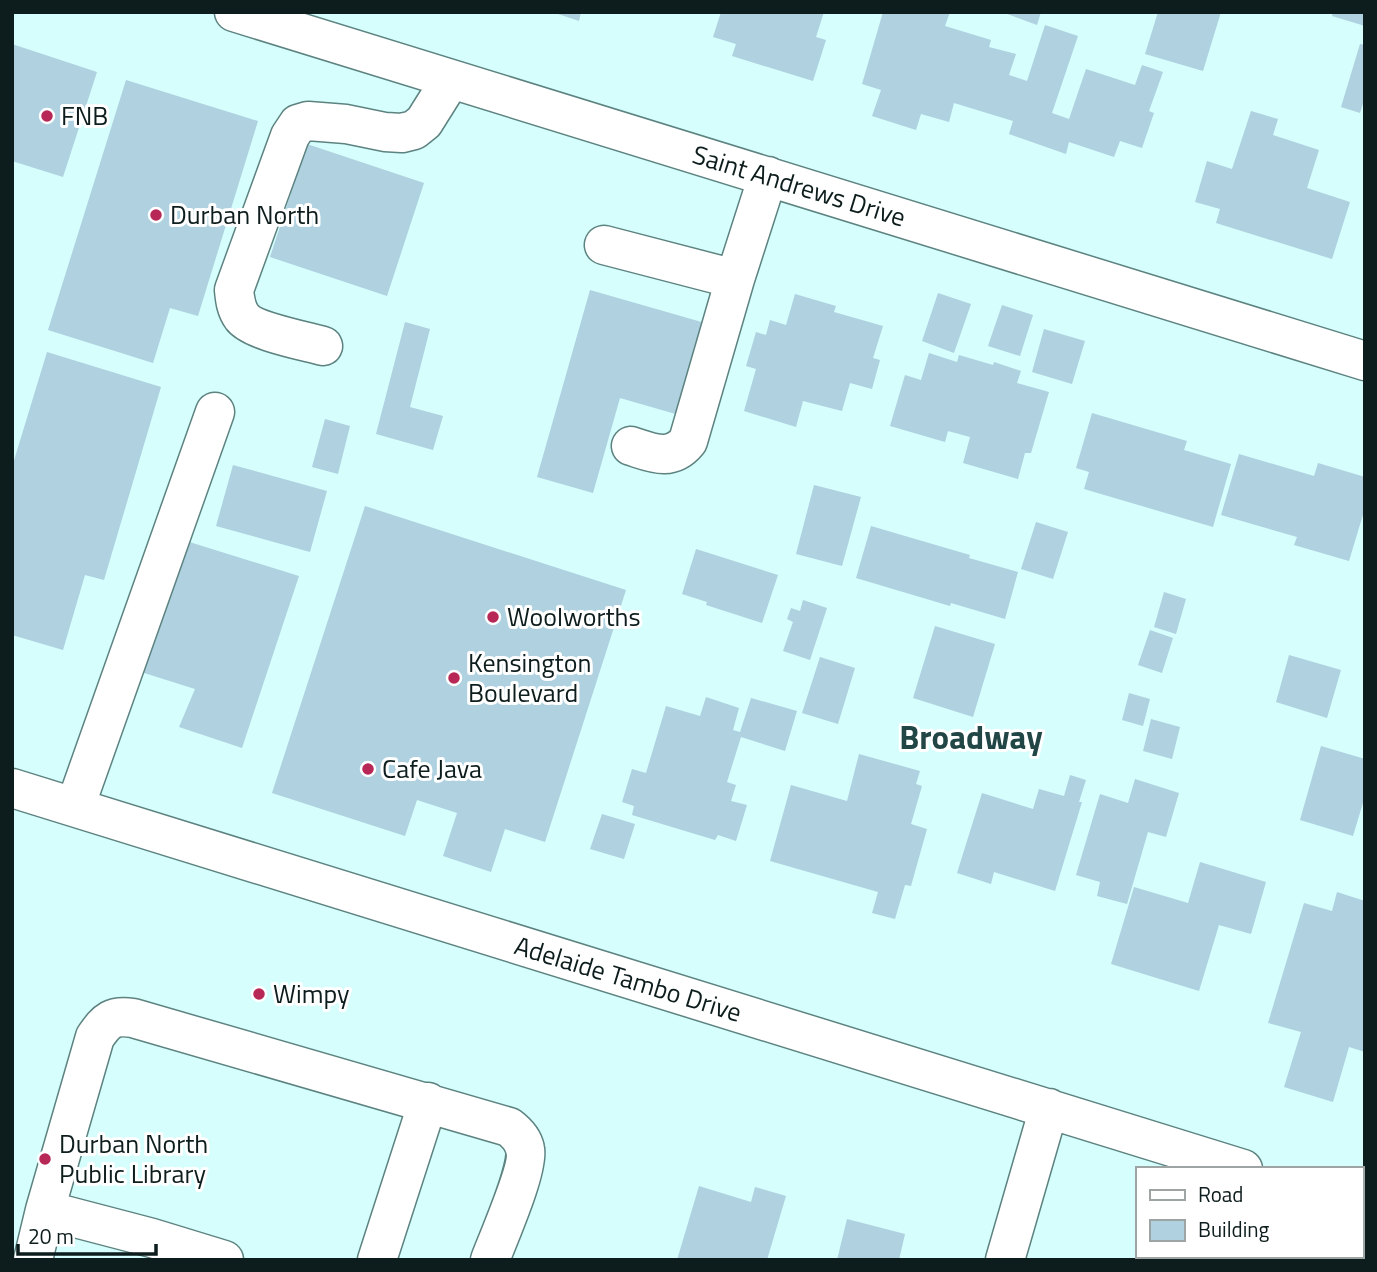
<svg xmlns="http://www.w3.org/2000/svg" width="1377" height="1272" viewBox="0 0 1377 1272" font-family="'Titillium Web',sans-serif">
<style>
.building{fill:#afd1e0}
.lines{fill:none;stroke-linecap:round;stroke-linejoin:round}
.minor-casing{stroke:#5d8381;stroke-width:41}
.minor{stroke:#fff;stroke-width:38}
.poi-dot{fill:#b72857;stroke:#fff;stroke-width:2.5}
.labels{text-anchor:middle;stroke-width:6;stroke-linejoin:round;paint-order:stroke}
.poi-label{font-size:26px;fill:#0d1c1c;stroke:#fff;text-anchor:start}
.street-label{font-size:26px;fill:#0d1c1c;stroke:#fff}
.district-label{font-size:33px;font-weight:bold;fill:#214645;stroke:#fff}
</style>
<rect width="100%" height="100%" fill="#d5fefc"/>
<path class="building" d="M552,12H581L579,21Z
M721,12H824L816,37L826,40L813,81L732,56L736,44L713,37Z
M883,12H950L945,26L991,40L989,47L1016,54L1009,75L1027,81L1045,25L1078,36L1052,113L1069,119L1086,69L1135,85L1142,65L1163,72L1149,111L1154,113L1142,148L1120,141L1114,157L1069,142L1066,154L1009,134L1013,121L954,103L949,122L921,114L916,130L872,116L881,90L862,84Z
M1002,12H1041L1037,25Z
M1158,12H1221L1203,71L1145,54Z
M1333,12H1365V26L1332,16Z
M12,44L97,72L63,177L12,161Z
M1360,44L1365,45V97L1360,113L1341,107Z
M126,80L258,121L198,316L170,308L153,363L48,330Z
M1251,111L1278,119L1273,135L1319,150L1307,188L1350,202L1332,259L1216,223L1220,209L1195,202L1207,161L1232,169Z
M307,144L424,183L387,296L270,257Z
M590,290L712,325L686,417L620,398L593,493L537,477Z
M938,293L971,304L954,353L922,341Z
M795,294L836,306L834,312L883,326L873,358L880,360L872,389L850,383L842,411L803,401L796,427L744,411L756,369L746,366L756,332L766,335L770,320L786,325Z
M1002,305L1033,315L1020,356L988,346Z
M405,322L430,329L410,407L443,416L433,450L376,434Z
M1044,329L1085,341L1072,384L1032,372Z
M47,352L161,387L104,580L85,575L63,650L12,635V467Z
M929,353L957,362L959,355L993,365L994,362L1021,371L1017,383L1049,392L1031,453H1025L1018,479L963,463L970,437L948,431L945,442L890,426L905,375L921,380Z
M1092,413L1187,441L1184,450L1231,464L1213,527L1084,489L1089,472L1076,468Z
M325,419L350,426L338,474L312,467Z
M1239,454L1314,476L1318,463L1365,477V508L1349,561L1294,545L1297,537L1221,515Z
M233,465L327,491L310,552L216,526Z
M814,485L861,497L842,566L796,554Z
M365,506L626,590L545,842L505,829L491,872L443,856L457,813L417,800L405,836L272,793Z
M1036,522L1068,532L1053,579L1021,569Z
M871,526L970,555L969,558L1018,572L1005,619L951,603L950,606L856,578Z
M183,540L299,576L242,748L179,727L195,689L141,672Z
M696,549L778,575L762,623L706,605L707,602L682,594Z
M1164,592L1186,599L1176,634L1154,627Z
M803,600L827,608L810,660L783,651L793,622L787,619L791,608L800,611Z
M935,626L995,644L973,717L913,698Z
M1150,630L1173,638L1162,673L1138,665Z
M1289,655L1341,670L1327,718L1276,702Z
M820,657L855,668L838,724L802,713Z
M1129,693L1150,699L1143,726L1122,720Z
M706,697L739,708L733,730L740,732L751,698L797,711L785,751L741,737L727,782L736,785L731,801L747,805L736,841L718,835L715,840L632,815L634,806L622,802L632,769L646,773L666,706L700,716Z
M1151,719L1180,727L1172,759L1143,751Z
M1321,746L1365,759V796L1353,836L1300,820Z
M859,754L920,771L916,784L922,786L911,824L927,829L911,886L905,885L895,919L872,913L878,892L770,861L791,785L847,801Z
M1070,775L1086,780L1079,802H1082L1055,891L994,872L991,884L957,873L982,793L1033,809L1039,789L1064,796Z
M1135,779L1179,793L1166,837L1148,832L1127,904L1097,896L1100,882L1076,875L1100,794L1128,803Z
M602,814L635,824L624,859L590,849Z
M1200,862L1266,882L1251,934L1219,925L1199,991L1111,964L1134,887L1188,903Z
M1337,892L1365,901V1052L1349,1047L1333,1102L1284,1087L1301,1032L1268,1023L1304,903L1332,911Z
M699,1186L751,1202L755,1187L786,1196L767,1260H677Z
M847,1219L905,1234L899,1260H837Z"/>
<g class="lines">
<g class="minor-casing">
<path id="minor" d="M234,12L1365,361
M604,245L735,279
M323,346C305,341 252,331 242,317C236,309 235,300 234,290L290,136L298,124L308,121L346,124L385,132L402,133L414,130L424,122L451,79
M631,446C653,453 671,462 688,441L735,279L768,176
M12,788L1243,1169
M75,807L215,412
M1361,1205L1365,1206
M45,1210L152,1238L224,1260
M33,1260L45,1210L95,1037C107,1020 112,1015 133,1018L509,1127C517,1133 523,1139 525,1149C530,1166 498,1239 490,1260
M377,1260L428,1102
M1005,1260L1049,1108"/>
</g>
<use href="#minor" class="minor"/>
</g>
<g class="poi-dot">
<circle cx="47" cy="116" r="7"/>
<circle cx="156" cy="215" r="7"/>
<circle cx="493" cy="617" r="7"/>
<circle cx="454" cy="678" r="7"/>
<circle cx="368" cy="769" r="7"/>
<circle cx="259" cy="994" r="7"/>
<circle cx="45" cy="1159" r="7"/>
</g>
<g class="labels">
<g class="poi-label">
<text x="61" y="125">FNB</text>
<text x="170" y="224">Durban North</text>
<text x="507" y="626">Woolworths</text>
<text x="468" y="672">Kensington<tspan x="468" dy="30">Boulevard</tspan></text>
<text x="382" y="778">Cafe Java</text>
<text x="273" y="1003">Wimpy</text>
<text x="59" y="1153">Durban North<tspan x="59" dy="30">Public Library</tspan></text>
</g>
<g class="street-label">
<text transform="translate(799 186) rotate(17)" y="9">Saint Andrews Drive</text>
<text transform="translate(628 979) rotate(17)" y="9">Adelaide Tambo Drive</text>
</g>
<g class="district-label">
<text x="971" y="749">Broadway</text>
</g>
</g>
<rect width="1377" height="1272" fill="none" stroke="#0d1c1c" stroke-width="28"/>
<rect x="1136" y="1167" width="228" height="91" fill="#ffffff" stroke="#9ea4a4" stroke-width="2"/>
<rect x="1150" y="1190" width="35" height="10" fill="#ffffff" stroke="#9ea4a4" stroke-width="2"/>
<text x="1198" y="1202" font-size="21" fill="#0d1c1c">Road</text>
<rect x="1150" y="1220" width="35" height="21" fill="#afd1e0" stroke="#9ea4a4" stroke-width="2"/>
<text x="1198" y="1237" font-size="21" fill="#0d1c1c">Building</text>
<path d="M18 1244v10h138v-10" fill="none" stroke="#0d1c1c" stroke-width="3.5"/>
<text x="28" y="1244" font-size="21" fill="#0d1c1c" stroke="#ffffff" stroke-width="5" paint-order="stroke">20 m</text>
</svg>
